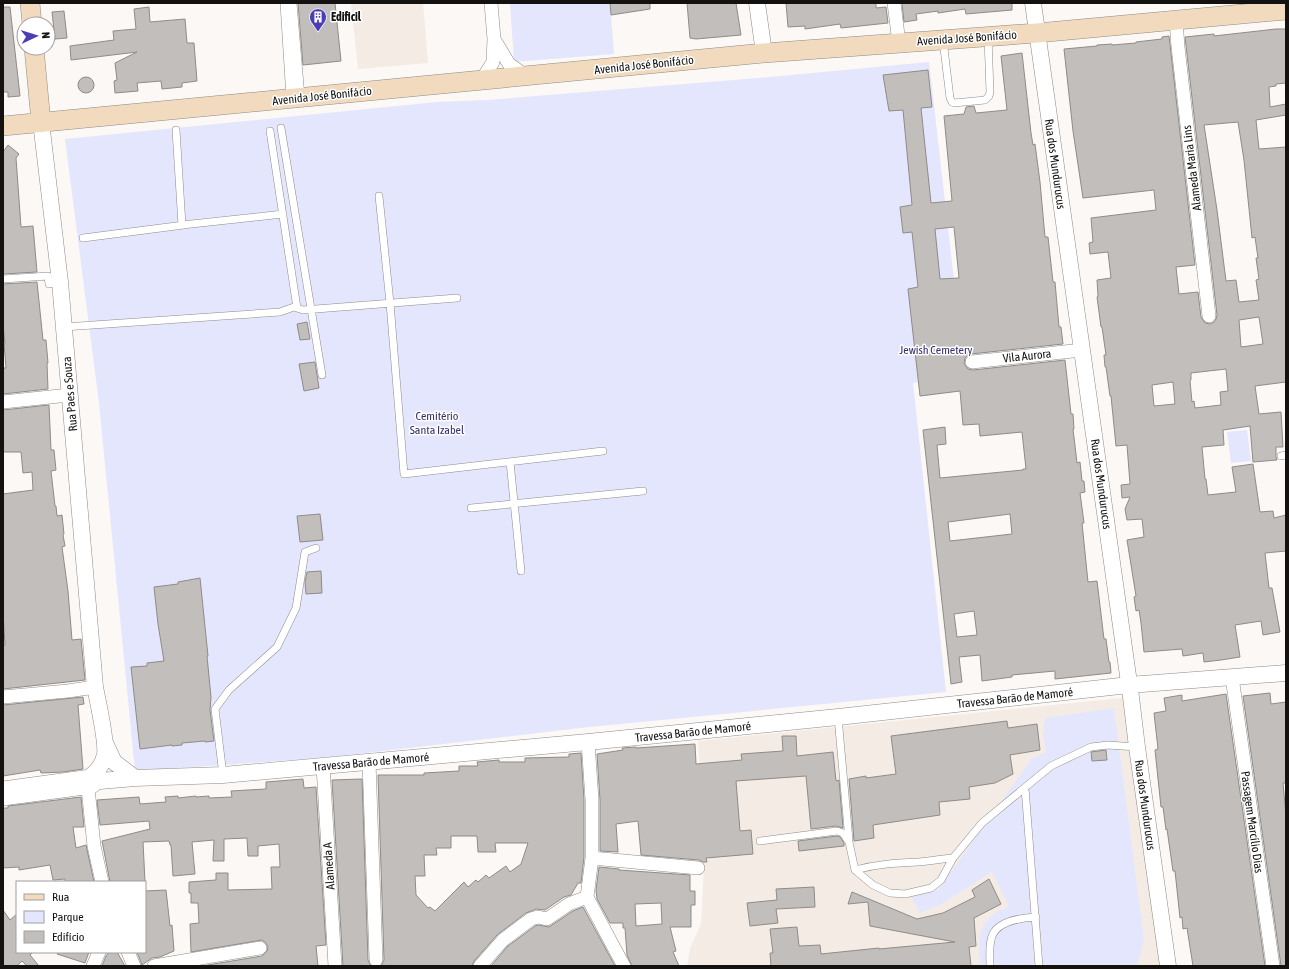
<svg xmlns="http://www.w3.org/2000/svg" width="1289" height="969" viewBox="0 0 1289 969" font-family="'Asap Condensed',sans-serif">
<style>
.built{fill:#f4ece4}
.green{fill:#e4e6fd}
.building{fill:#c1bebc;stroke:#8e8b89;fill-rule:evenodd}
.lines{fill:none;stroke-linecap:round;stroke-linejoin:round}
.service-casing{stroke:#8e8b89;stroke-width:8}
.minor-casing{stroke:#8e8b89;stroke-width:14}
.tertiary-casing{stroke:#8e8b89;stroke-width:17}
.secondary-casing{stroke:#8e8b89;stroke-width:20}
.service{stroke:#fff;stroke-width:7}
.minor{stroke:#fff;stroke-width:13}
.tertiary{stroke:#fff;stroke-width:16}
.secondary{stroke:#f1dabd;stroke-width:19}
.labels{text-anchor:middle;stroke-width:3;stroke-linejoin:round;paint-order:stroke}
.poi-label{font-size:12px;font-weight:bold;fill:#131211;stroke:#fff;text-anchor:start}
.street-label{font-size:12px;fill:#131211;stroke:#fff}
.park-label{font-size:12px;fill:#343071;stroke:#fff}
</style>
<rect width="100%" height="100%" fill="#fbf8f5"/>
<path class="built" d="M351,3H423L428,63L358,69Z
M1131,697L1168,966H687L690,948L701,924L704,866L685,864L680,815L703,813L698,741Z"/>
<path class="green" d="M510,3H610L614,54L514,62Z
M929,62L965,376L913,383L946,692L580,728L323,758L135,771L99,403L65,139L437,102L487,100L758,78Z
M1247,430L1251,461L1231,463L1227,432Z
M1114,708L1144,940L1137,966H981C977,946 976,927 995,913C999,910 1005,909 1009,906L992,872L940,905L920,913L911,897L938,890L1032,758L1046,752L1043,735L1045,718Z"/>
<path class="building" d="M298,3H335L341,61L303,65Z
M610,3H650V9L611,15Z
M687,3H736L741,35L696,39L690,38Z
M786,3H876V8L886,7L888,23L841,28L840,24L805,29V26L788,27Z
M902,3H1012V10L966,14L965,9L938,13V11L916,14L917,20L904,22Z
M3,7H10L20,96L8,97V92H3Z
M149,7L150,22L185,19L187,43H194L197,81L182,83V87L162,89L161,81L137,83L138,91L115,93L114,81L117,80L115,63L137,52L71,60L70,46L114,40L113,31L136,29L134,9Z
M64,11L67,38L55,39L52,12Z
M1276,29H1286V83L1276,84V86L1269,87L1270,107L1286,104V115L1256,120L1259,149L1286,147V382L1255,386L1259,414L1281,412L1283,447H1276V457L1277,460L1253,462L1250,426L1223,430L1224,445L1202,447L1205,479H1206L1208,495L1236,492L1232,467L1253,464L1260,512L1273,511L1274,518L1286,515V551L1265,553L1269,588H1272L1280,632L1263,635L1261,621L1235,625L1240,657L1221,660L1204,662L1203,653L1183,656L1182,649L1144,652L1141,623L1139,610L1136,611L1134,597L1136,596L1127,540L1144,537L1142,519L1127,520L1125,509L1130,497L1122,498L1121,485L1130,484L1127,445L1116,446L1111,396H1110L1106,367H1105L1104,355H1106L1102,327H1101L1097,297L1098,296L1097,280L1111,278L1108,252L1090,254L1089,243L1093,242L1091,218L1156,210L1154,190L1083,198L1073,131L1064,49L1097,46V45L1112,44V45L1136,43V42L1162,39V37L1169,36L1195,265L1176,267L1179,294L1198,292L1201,317L1205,323L1210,324L1214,322L1216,319L1217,315L1185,37L1214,34V36ZM1238,122L1244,160L1252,238L1255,237L1258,258H1256L1259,279L1256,280L1259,300L1239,302L1236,280L1226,281L1217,210L1204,125ZM1259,317L1263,344L1241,347L1239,320ZM1226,369L1228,391L1220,392L1221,405L1195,408L1194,401L1192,402L1190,381L1191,380V373ZM1173,382L1175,404L1154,406L1152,385Z
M1022,53L1031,133L1033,145L1035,144L1040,182L1045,237H1048L1053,282H1055L1059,327H1061L1063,344L971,354L968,355L965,358L964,363L968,369L973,370L1065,360L1071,414H1073L1074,429H1073L1077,463L1080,462L1082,481H1084L1085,492L1080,493L1084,523H1082L1088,582L1097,581L1104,639H1106L1109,662H1110L1111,673L1055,679V671L1012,675V677L982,681L980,655L959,657L962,682L951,684L923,430L945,427L946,444L937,445L940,478L1023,470V469H1026L1022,432L980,436L979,424L963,425L960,391L920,396L908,289L918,287L912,232L903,233L900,207L912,205L903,110L889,111L883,75L928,70L932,107L921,108L931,203L952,201L944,116L964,114L966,107L974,106L976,113L1007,110L1001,56ZM954,227L959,278L940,279L935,229ZM1010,514L1012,534L950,541L948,522ZM974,611L977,635L957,637L954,614Z
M78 85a8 8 0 1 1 16 0a8 8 0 1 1-16 0Z
M8,145L19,154L16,158L21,227L33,226L37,272L3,274V152Z
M37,282L43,340H46L48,363H47L48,389L3,394V368H6L4,344H5L3,325V284Z
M307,322L310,339L300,340L297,324Z
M315,362L319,388L304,391L299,364Z
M49,405L51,450H54L56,470L51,471L55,506H56L57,516L62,515L64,534L63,535L65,546L62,547L68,591L72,640L81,639L85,680L3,689V645H5L3,613V494L33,490L32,472L23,473L21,452H3V410Z
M320,514L323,540L300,542L297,516Z
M321,571L322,593L306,594L305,582L307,572Z
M200,578L208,656H207L211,697L210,710L214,741L205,742V741L182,743V745L172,746V745L140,749L131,667L147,666V663L164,661L158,624L154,587L178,584V582Z
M1270,693L1271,704L1286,702V783H1283L1286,815V966H1281L1243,696Z
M1226,694L1265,966H1193L1187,928L1183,929L1182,917L1180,918L1175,871H1173L1167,829L1166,830L1163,807H1161L1155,750L1158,749L1154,713L1166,711L1164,698L1182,695V701Z
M83,697L84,704L78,705L83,769L63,772L41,773L40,770L3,776V705Z
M1007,721L1008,728L1037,724L1040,750L1010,755L1013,774L995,783L969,787L970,799L939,802L940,815L873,825L874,838L854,841L849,779L866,776V778L896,774L891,736Z
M782,736H796L797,756L833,752L836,781L839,780L843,828L836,826L811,829L806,776L736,781L740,831L751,830L753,854L706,858L707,862H703L699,860L641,855L638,821L616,824L618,852L600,851V800L597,754L623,750L622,748L636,747V748L695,744L696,764L742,760L741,754L783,751Z
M1106,750L1107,760L1092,761L1091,752Z
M581,753L584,800V857L581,883H578L571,895L564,897L545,910L536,909L526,913L497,935L474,961L472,966H381L384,960L378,775H424V773L459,771V766H478L477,762L499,760V762H525V758L569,757V754ZM451,836H477L478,852H496L495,843H528L521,864L510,872L506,866L489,878L486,875L478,882L476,880L468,887L464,882L435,911L430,907L428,908L416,895L415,876H425L424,855H437L436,848H451Z
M303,779L304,788L316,787L326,945L316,946L318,966H202L262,956L267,951L268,947L266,943L262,940L191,952L190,924L199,923L198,903H191V893H189V882L216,880V873H228V890L272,889L271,867H280L279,844L258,846V856H248L247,838L224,839V861H213L214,840L192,842L195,874L173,876L171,845H170L169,841L143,842L145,882H110L102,841L150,829L149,821L100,825L97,800L139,797L140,804L166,802L165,797L178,796V798L196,796V797L209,796V798L232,797L231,791L266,789V782Z
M362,779L368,960L371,966H343L332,780Z
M81,797L84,827H73L76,848L86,845L94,882H65V879L53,880L50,865L19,870V867L3,868V808H8V806Z
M837,836L840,837L844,843V846L799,851L798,841Z
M599,867L619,869V870L690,875V891H695V905H691V927H670L676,951L673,952L679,966H632L627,955L625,928H623V923H610L597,899L596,890ZM661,903L662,924L636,926L635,904Z
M989,879L1001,904L974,918L976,946L969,947L971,966H771L770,953H773L770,929L797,927L799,946L820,945L821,954L879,948V949L955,942L870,926L868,902L848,904L852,892L917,919L943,913L975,897L972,890Z
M814,887L815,907L776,909L778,923L750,926L747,903L777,900L776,889Z
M166,890L170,926L172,925L174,951L160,957L152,958L142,965L137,952H145V891Z
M583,907L615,966H491L508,946L535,926L538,925L549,927L573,911Z
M3,910L10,920L17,914V952H33L30,955L39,966H27L22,961L17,966H3Z
M58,952H89L85,963L57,954Z
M109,952H117L125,966H102L106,956Z"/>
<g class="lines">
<g class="service-casing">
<path id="service" d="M293,3L301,97
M943,40L950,98L952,102L954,103L985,100L989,96L990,92L988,37
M281,128L322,375
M176,130L182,225L283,214
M270,131L297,308
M379,196L390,303L404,474L603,451
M83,238L184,225
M3,279L48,276L49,284L60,282
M64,327L280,312L294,307L303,310L457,298
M1281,456L1286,455
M510,462L521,571
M471,508L643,491
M838,717L849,840
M223,775L215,709L229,690L277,647L296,608L305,552L316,548
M1025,788L1039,966
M760,841L837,831L843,833L849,842L855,870L873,885L890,893L905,894L931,888L941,880L953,858L982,823L1051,766L1091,747L1108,745L1137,747
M855,870C877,864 896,863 918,862C930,861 941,859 953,858
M990,966C990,958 989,948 991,940C994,921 1020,918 1036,917"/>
</g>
<g class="minor-casing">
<path id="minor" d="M287,3L293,98
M894,3L899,43
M1176,20L1178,47L1209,316
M494,39L509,64L526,76
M477,82L483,78L493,62L494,39L491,3
M972,362L1082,350
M3,402L69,395
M1232,677L1273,966
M3,697L68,691L95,687
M588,742L592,800V858L587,897L612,944L624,966
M369,762L376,960
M323,766L335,966
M3,788L91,776L100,781L92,787L3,799
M88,788L94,846L102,882
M592,858L698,868
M128,952L134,966
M93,966L99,952
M154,966L260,948
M480,966L503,940L531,919L538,917L547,919L569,904L587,897"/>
</g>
<g class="tertiary-casing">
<path id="tertiary" d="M757,3L764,53
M1033,3L1131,697L1137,747L1168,966
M41,122L60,282L95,687C98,702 107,742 105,755C103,763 98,771 91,776
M105,743L114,762L135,778
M100,781L135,778L223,775L588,742L838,717L1129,685L1286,673"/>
</g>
<g class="secondary-casing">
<path id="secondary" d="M30,3L32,24
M34,48L41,122
M3,126L764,53L1037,33L1286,10"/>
</g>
<use href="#service" class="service"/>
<use href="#minor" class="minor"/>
<use href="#tertiary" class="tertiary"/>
<use href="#secondary" class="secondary"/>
</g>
<defs>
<g id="building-pin" transform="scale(0.9)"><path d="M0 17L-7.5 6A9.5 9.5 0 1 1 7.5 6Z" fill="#4b3db4" stroke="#fff"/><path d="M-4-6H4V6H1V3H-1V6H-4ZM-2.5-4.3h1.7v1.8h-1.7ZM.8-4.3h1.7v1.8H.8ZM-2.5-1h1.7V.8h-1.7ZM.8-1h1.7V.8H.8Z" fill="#fff"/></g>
</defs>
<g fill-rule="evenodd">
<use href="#building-pin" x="318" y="17"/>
</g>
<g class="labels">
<g class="poi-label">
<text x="331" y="21">Edificil</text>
</g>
<g class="street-label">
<text transform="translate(967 38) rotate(-4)" y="4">Avenida José Bonifácio</text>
<text transform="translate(644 65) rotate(-6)" y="4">Avenida José Bonifácio</text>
<text transform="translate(322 96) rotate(-6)" y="4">Avenida José Bonifácio</text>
<text transform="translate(1055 164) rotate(82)" y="4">Rua dos Mundurucus</text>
<text transform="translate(1192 168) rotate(-97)" y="4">Alameda Maria Lins</text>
<text transform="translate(1027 356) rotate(-6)" y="4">Vila Aurora</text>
<text transform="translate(70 394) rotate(-95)" y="4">Rua Paes e Souza</text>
<text transform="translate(1101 484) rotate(82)" y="4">Rua dos Mundurucus</text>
<text transform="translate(1015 698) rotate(-6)" y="4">Travessa Barão de Mamoré</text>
<text transform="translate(693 732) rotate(-6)" y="4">Travessa Barão de Mamoré</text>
<text transform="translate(371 762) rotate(-5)" y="4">Travessa Barão de Mamoré</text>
<text transform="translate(1145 805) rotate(82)" y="4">Rua dos Mundurucus</text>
<text transform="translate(1252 822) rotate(82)" y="4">Passagem Marcílio Dias</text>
<text transform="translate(329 866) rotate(-94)" y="4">Alameda A</text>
</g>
<g class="park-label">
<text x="936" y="354">Jewish Cemetery</text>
<text x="437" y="420">Cemitério<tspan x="437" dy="14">Santa Izabel</tspan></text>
</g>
</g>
<rect width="1289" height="969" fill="none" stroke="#131211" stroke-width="8"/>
<rect x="16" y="881" width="130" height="72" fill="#ffffff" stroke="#a1a0a0"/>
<rect x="24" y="894" width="20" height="6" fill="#f1dabd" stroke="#a1a0a0"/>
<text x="52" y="901" font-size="12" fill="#131211">Rua</text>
<rect x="24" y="911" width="20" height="12" fill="#e4e6fd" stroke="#a1a0a0"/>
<text x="52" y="921" font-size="12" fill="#131211">Parque</text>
<rect x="24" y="931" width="20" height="12" fill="#c1bebc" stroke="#a1a0a0"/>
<text x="52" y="941" font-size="12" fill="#131211">Edifício</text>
<g transform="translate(36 36) rotate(86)"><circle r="19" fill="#ffffff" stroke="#a1a0a0"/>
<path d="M0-3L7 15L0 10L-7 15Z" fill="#4b3db4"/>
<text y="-6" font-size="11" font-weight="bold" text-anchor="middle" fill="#131211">N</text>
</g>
</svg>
